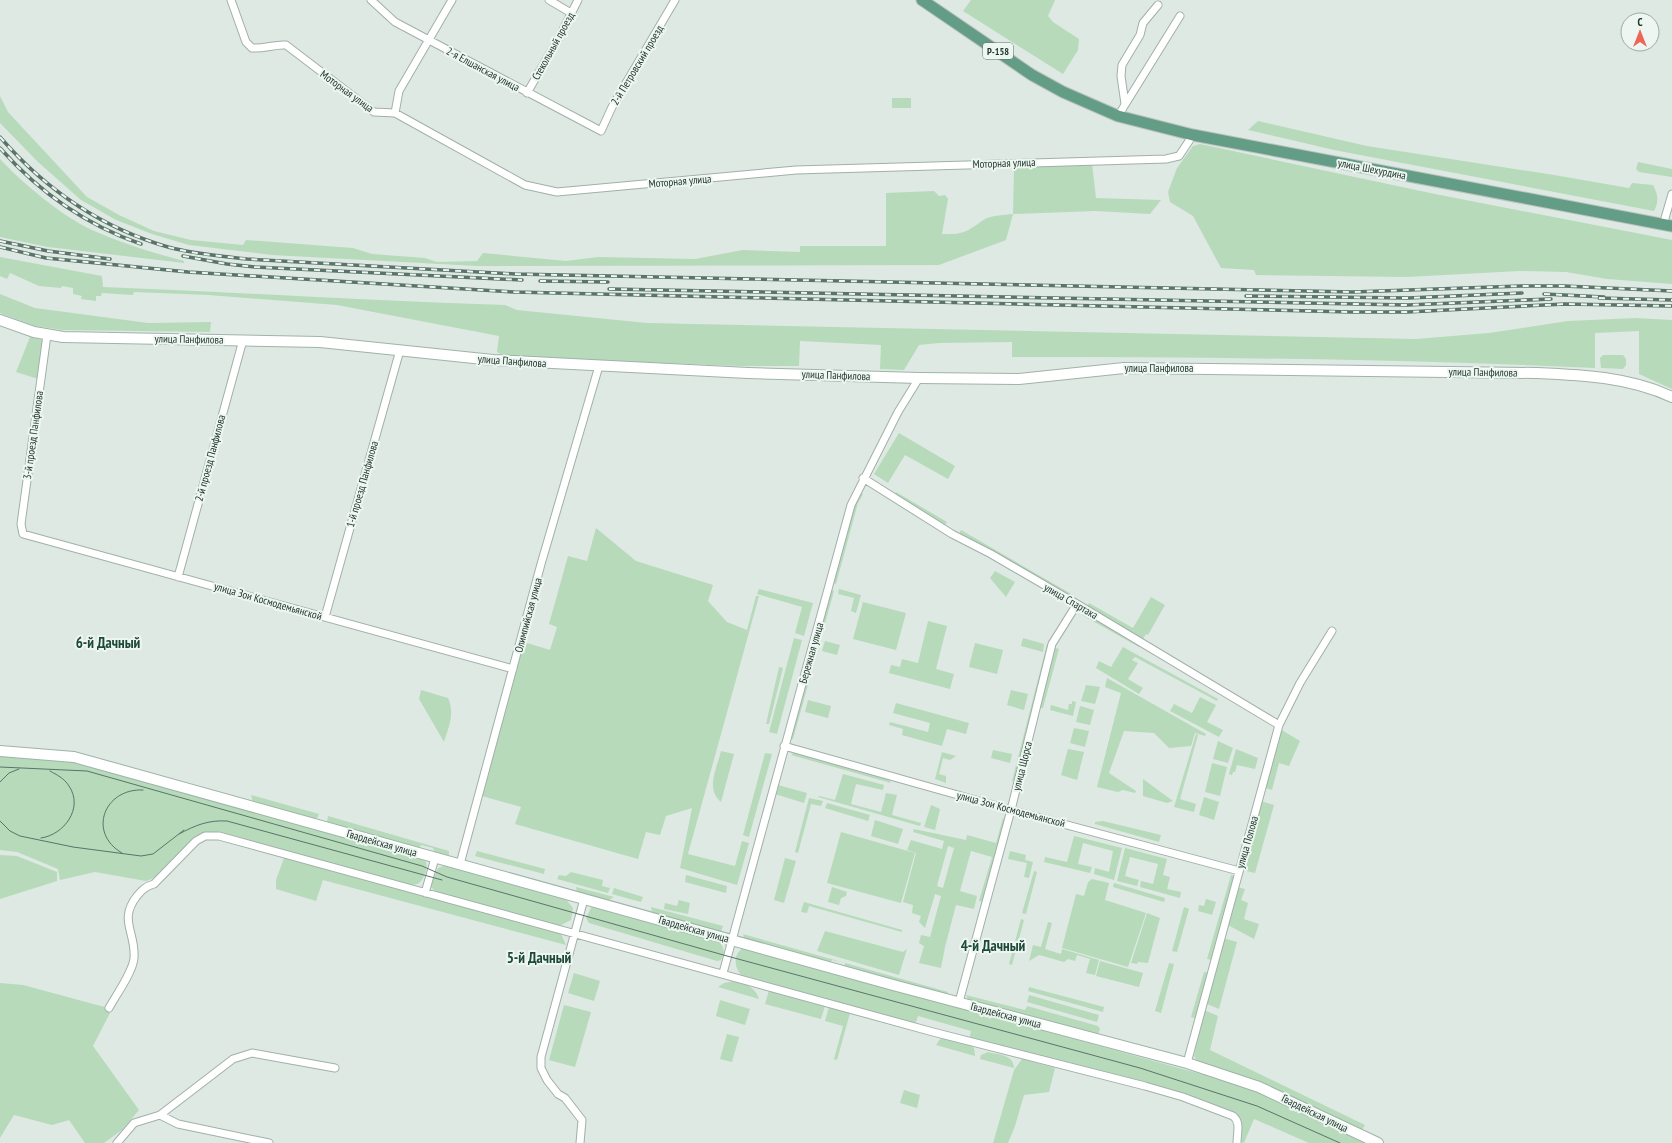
<svg xmlns="http://www.w3.org/2000/svg" width="1672" height="1143" viewBox="0 0 1672 1143" font-family="'PT Sans Narrow',sans-serif">
<style>
.green{fill:#b7dabb;fill-rule:evenodd}
.lines{fill:none;stroke-linecap:round;stroke-linejoin:round}
.street-casing{stroke:#a1b0a9;stroke-width:9}
.secondary-casing{stroke:#9eb4a9;stroke-width:12}
.primary-casing{stroke:#bcc3c0;stroke-width:13}
.street{stroke:#fff;stroke-width:7}
.secondary{stroke:#fff;stroke-width:10}
.primary{stroke:#649d86;stroke-width:11}
.tram{stroke:#5a7469;stroke-width:1}
.rail-casing{stroke:#5a7469;stroke-width:3.5}
.rail{stroke:#eef6f1;stroke-width:2;stroke-dasharray:6;stroke-linecap:butt}
.labels{text-anchor:middle;stroke-width:4;stroke-linejoin:round;paint-order:stroke}
.shield{fill:#eef6f1;stroke:#5e7168;stroke-width:1}
.shield-label{font-size:10px;font-weight:bold;fill:#20382e}
.street-label{font-size:11px;fill:#20382e;stroke:#eef6f1}
.district-label{font-size:15px;font-weight:bold;fill:#1d4938;stroke:#eef6f1}
</style>
<rect width="100%" height="100%" fill="#dee9e3"/>
<path class="green" d="M971,0H1055L1048,16L1053,22L1079,39L1078,50L1063,74L963,11Z
M0,96L8,112L87,197L119,215L154,231L191,240L243,245L246,240L353,248L372,254L425,258L437,262L477,261L483,253L566,261L598,257L695,259L743,250L800,252V246H886V193L934,191L939,196L945,195L948,199L942,234C965,235 967,231 985,219C992,215 1005,215 1013,214L1014,167L1092,164L1096,198L1161,200L1150,214L1095,211L1013,214L1006,240L939,265L477,266L272,255L189,245L152,234L116,220L81,200L38,162L0,123Z
M892,98H911V108H892Z
M1258,121L1367,146L1554,175L1629,188L1632,183L1653,185C1658,194 1659,202 1654,211L1334,150L1248,130Z
M1200,144L1435,194L1672,240V284L1607,279L1566,272L1519,271L1407,277L1256,275L1254,270L1221,268L1193,216L1170,202L1168,192L1177,168L1193,146Z
M0,159C22,183 62,216 92,230C121,243 153,253 184,261V263L48,247L0,237Z
M1638,162L1672,169V177L1639,172L1636,169Z
M0,257L102,276L103,287C237,292 371,301 505,305L517,310L647,323L1416,339L1489,333L1568,321L1636,318L1672,320V389L1639,374V331L1595,333V368C1400,359 1206,357 1012,357V342L939,343L919,345L904,370L880,369L881,345L800,341L799,366H740L506,357L497,352L499,336L337,305L208,295L134,292L133,295L102,293L101,296H96V301L81,299L82,296L73,294V288L62,286L61,288L39,286L10,273L7,279L0,276Z
M0,294L35,308L148,323L211,322L210,332L62,330L35,326L0,313Z
M30,337L42,340L44,344L38,379L16,372Z
M1603,355H1623L1626,359V365L1623,369L1601,368L1600,358Z
M899,433L955,466L948,479L905,455L888,483L874,474Z
M859,492L863,494L858,503L836,584L834,583L853,507Z
M896,492L947,522L944,526L894,496Z
M596,528L636,561L713,585L708,601L727,622L747,630L756,596H759L688,854L735,866L742,841L749,843L737,885L680,868L692,808L666,816L660,835L646,832L638,859L515,824L521,807L482,796L524,642L550,650L557,627L549,624L568,556L587,561Z
M961,530L1073,595L1071,599L959,534Z
M995,571L1015,582L1006,597L990,578Z
M759,589L813,603L804,636L795,633L802,607L757,594Z
M839,589L861,595L856,613L851,611L854,598L838,594Z
M831,590L834,591L793,739L788,738Z
M1151,597L1165,605L1148,635L1146,634L1143,639L1087,607L1089,603L1133,628Z
M863,602L906,613L896,650L853,639Z
M1084,613L1141,645L1139,647L1082,615Z
M928,621L947,626L936,669L954,674L950,689L889,673L891,665L900,667L902,659L918,663Z
M794,638L802,640L777,734L769,732Z
M1023,638L1044,644L1043,652L1021,646Z
M825,641L840,645L837,655L822,651Z
M975,643L1003,650L997,674L969,667Z
M1047,644L1051,645L1016,782L1012,781Z
M1053,647L1059,649L1043,708L1038,707Z
M1123,647L1218,699L1217,701L1135,657L1132,660L1138,663L1128,679L1143,688L1139,694L1096,668L1099,661L1111,667Z
M779,667L783,668L769,724H766Z
M1107,678L1206,734L1205,736L1195,733L1191,746L1169,748L1154,733L1124,731L1109,773L1136,791L1135,793L1123,790L1118,792L1097,787L1121,693L1105,687Z
M1086,685L1100,687L1095,704L1081,701Z
M421,690L448,698C455,713 449,726 444,742L419,699Z
M1011,690L1028,694L1024,710L1007,705Z
M1200,697L1216,705L1207,722L1223,730L1219,737L1170,711L1174,704L1192,713Z
M808,700L831,706L828,718L805,712Z
M1072,701L1076,702L1073,716L1050,710L1051,705L1068,710L1069,704H1072Z
M896,703L969,723L966,734L947,729L942,746L902,735L903,729L889,725L890,722L928,732L930,723L893,713Z
M1080,706L1094,710L1090,725L1076,722Z
M1074,728L1089,731L1085,747L1070,743Z
M1280,729L1300,741L1289,766L1279,763L1272,790L1265,788Z
M1196,734L1198,735L1180,799L1196,804L1194,812L1174,807Z
M1218,741L1233,748L1228,763L1213,759Z
M1068,749L1084,752L1077,780L1061,775Z
M1236,749L1258,758L1255,769L1237,765L1235,772H1233L1232,775L1229,774Z
M993,750L1012,754L1010,763L991,758Z
M721,751L734,754L721,802C705,789 717,768 721,751Z
M795,752L888,778L891,783L791,755Z
M942,752L956,756L950,760L943,758L939,774L946,776V783L935,779Z
M765,753L772,754L749,837L743,835Z
M0,755L71,761L423,859L426,862C428,870 424,879 418,884L410,885L208,833C183,836 173,873 146,881L95,872L60,880L58,869L17,852L0,850Z
M785,758L778,785L807,793L804,803L775,794L764,838L782,760Z
M1212,763L1227,767L1220,796L1205,792Z
M843,774L884,785L883,790L856,784L851,804L881,812L886,793L897,795L892,815L921,823L920,826L818,797L819,796L835,800Z
M1143,779L1173,801L1167,803L1143,796Z
M251,795L319,814L316,820L253,803Z
M1204,797L1219,802L1214,820L1199,815Z
M809,798L823,801L821,806L811,804L798,853L795,852Z
M1261,801L1274,805L1255,873L1242,870Z
M827,803L870,815L868,821L825,808Z
M931,805L940,809L935,830L924,827Z
M328,816L449,851V854L447,857L435,853L433,848L421,845L419,848L327,822Z
M1003,818L1006,819L983,902L979,901L992,857L971,851L960,891L977,896L974,909L956,905L945,947L941,968L919,963L924,946L919,943L921,935L930,937L941,896L935,894L925,928L919,922L921,916L912,913L913,905L903,902L916,853L907,850L911,840L942,849L944,841L913,832L914,829L966,840L967,835L996,843ZM948,846L954,848L943,888L937,886Z
M875,820L903,829L898,844L871,836Z
M1103,821L1161,835L1159,842L1095,824V822Z
M841,832L915,853L901,903L827,883Z
M1074,836L1122,848L1114,880L1094,874L1095,868L1109,872L1113,851L1083,843L1078,864L1092,867L1090,873L1044,862L1045,857L1067,862Z
M1125,848L1167,859L1163,875L1170,877L1167,889L1181,892L1180,898L1140,887L1141,881L1153,884L1158,864L1130,857L1125,876L1139,880L1137,886L1117,881Z
M477,851L545,869L544,874L475,856Z
M1010,851L1026,855L1025,860L1033,862L1029,878L1024,877L1027,863L1008,859Z
M0,855L17,856L57,872V881L0,899Z
M284,858L556,932L561,934L566,945L323,880L316,901L276,889V880Z
M785,858L796,861L784,903L774,900Z
M447,865L565,898L573,908L571,920L561,925H554L438,894L430,886L438,868Z
M1034,871L1037,872L1026,914L1022,913Z
M571,872L603,880L602,886L610,888L608,893L557,879L559,875L566,876Z
M686,875L727,886L726,893L685,882Z
M1231,875L1235,876L1212,960L1207,959Z
M1092,879L1109,883L1105,900L1146,913L1128,967L1062,948L1076,894L1084,896L1088,882Z
M1114,883L1165,898L1164,902L1113,887Z
M576,887L614,897L607,901L577,892Z
M832,887L847,892L846,896L841,898L839,905L828,902Z
M1236,887L1245,889L1241,900L1248,903L1244,919L1259,924L1254,939L1226,924Z
M614,888L643,897L641,902L612,894Z
M1206,899L1216,902L1212,915L1198,911L1199,905L1204,906Z
M679,900L690,903L688,914L664,909L665,903L677,906Z
M804,902L902,930V932L809,906L807,913L801,912Z
M592,906L721,941L724,952L721,960L717,961L589,923L586,918Z
M651,907L723,926L721,932L652,913Z
M1184,907L1189,909L1177,952L1172,951Z
M1147,913L1160,918L1148,963L1138,962L1137,964L1131,963Z
M1021,919L1024,920L1012,965L1009,964Z
M1048,922L1052,923L1045,949L1061,954L1062,949L1099,960L1095,975L1086,973L1090,959L1077,955L1075,961L1068,959L1064,962L1039,955L1029,961L1033,945L1041,947Z
M825,931L903,952L907,949L899,975L817,951Z
M743,934L948,992L946,997L844,969L845,963L832,960L830,964L745,940Z
M1223,938L1237,942L1219,1009L1207,1004Z
M743,948L1230,1082L1258,1091L1364,1140L1366,1143H1309L1254,1119L1244,1143L1239,1141L1241,1122L1234,1113L969,1040L971,1031L918,1016L915,1025L741,975C734,967 733,954 743,948Z
M1100,961L1143,973L1139,987L1096,976Z
M1169,963L1174,964L1161,1013L1155,1011Z
M1204,972L1209,973L1197,1019L1191,1017Z
M574,973L600,981L594,1001L568,993Z
M734,981C745,984 755,986 759,999L718,987L724,983Z
M0,983L23,985L112,1009L93,1046L139,1110L122,1130L104,1143H85L69,1120L52,1125L14,1115L0,1138Z
M1029,987L1104,1007L1103,1012L1028,991Z
M769,990L825,1006L821,1019L765,1004Z
M966,995L1025,1010L1027,1006L1098,1026L1100,1029L1097,1037L969,1002Z
M1029,995L1099,1015L1097,1022L1027,1002Z
M720,1000L750,1009L745,1025L716,1016Z
M564,1005L591,1012L575,1067L549,1060Z
M829,1007L850,1013L837,1060L834,1059L843,1026L825,1021Z
M1204,1010L1218,1016L1210,1050L1365,1125L1361,1131C1320,1112 1279,1090 1236,1074C1222,1069 1201,1072 1194,1056Z
M727,1034L739,1037L732,1062L720,1059Z
M943,1038L971,1045L974,1048L975,1056L936,1045L940,1039Z
M988,1052C999,1055 1013,1054 1014,1068L980,1059L981,1055Z
M1022,1059L1055,1068L1049,1092L1024,1095L1015,1126L1008,1143H993L1014,1070Z
M904,1090L920,1095L917,1108L900,1103Z"/>
<g class="lines">
<g class="street-casing">
<path id="street" d="M231,0L246,42L252,48C265,49 274,44 286,45L374,112L395,113L525,185L557,192L796,170L1166,159L1179,156L1193,135
M371,0L395,22L601,131L612,107L675,0
M549,0L571,13
M527,93L560,36L578,0
M1125,104L1121,76L1122,65L1140,35L1143,23L1158,5
M395,113L399,91L452,0
M1118,116L1180,16
M1663,225L1672,194
M47,335L21,524L23,534L513,669
M863,478L952,534L991,554L1077,604L1279,725
M178,577L243,340
M325,617L400,350
M784,746L1011,810L1239,871
M460,864L541,564L599,366
M425,893L435,858
M723,973L851,505L898,412L919,378
M959,1002L1011,810L1052,644L1077,604
M109,1008C116,995 133,972 134,958C136,932 118,920 137,896C142,890 146,886 154,884L196,841L205,836H219L933,1032L1145,1086L1183,1097L1233,1116C1241,1122 1237,1133 1237,1143
M1187,1063L1279,725L1300,683L1332,631
M160,1115L178,1124L269,1143
M117,1143L134,1123L160,1115L233,1059L252,1053L335,1068
M580,1143L582,1120L565,1098L558,1094L547,1080L541,1068V1057L584,899"/>
</g>
<g class="secondary-casing">
<path id="secondary" d="M0,320L34,332L63,337L320,342L493,360L748,373L919,378L1019,379L1124,368L1536,373C1582,375 1630,377 1672,397
M0,751L74,757L893,985L1187,1063L1259,1087L1378,1143"/>
</g>
<g class="primary-casing">
<path id="primary" d="M922,0L1032,75L1063,92L1118,116L1193,135L1672,226"/>
</g>
<use href="#street" class="street"/>
<use href="#secondary" class="secondary"/>
<use href="#primary" class="primary"/>
<path class="tram" d="M0,767L87,771L422,866L447,877L727,956L1140,1068L1257,1106L1340,1143
M0,782L9,773L19,769
M0,821L10,831L20,836L73,847L141,856L153,854L184,830
M179,834C196,825 208,820 227,821L442,880
M41,838C64,835 84,808 69,786C64,778 57,775 50,771
M122,853C87,833 104,788 143,790"/>
<g class="rail-casing">
<path id="rail" d="M0,137C45,189 102,228 168,247C194,254 221,256 247,259L515,274L1353,292L1521,286H1564L1672,291
M0,148C38,191 86,225 141,244
M0,241L48,251L110,259
M0,247L46,258L188,272L514,292L1351,312H1407L1565,304L1672,306
M183,256L227,264L255,267L522,280
M540,281L608,282
M609,289L1407,305L1551,299
M1544,294L1604,297
M1246,296L1408,298L1522,293
M1599,298L1672,300"/>
</g>
<use href="#rail" class="rail"/>
</g>
<g class="labels">
<rect class="shield" x="983" y="43" width="30" height="16" rx="3"/>
<g class="shield-label">
<text x="998" y="55">Р-158</text>
</g>
<g class="street-label">
<text transform="translate(553 46) rotate(-61)" y="4">Стекольный проезд</text>
<text transform="translate(637 65) rotate(-59)" y="4">2-й Петровский проезд</text>
<text transform="translate(483 69) rotate(28)" y="4">2-я Елшанская улица</text>
<text transform="translate(347 91) rotate(36)" y="4">Моторная улица</text>
<text transform="translate(1004 163) rotate(-2)" y="4">Моторная улица</text>
<text transform="translate(1372 169) rotate(11)" y="4">улица Шехурдина</text>
<text transform="translate(680 181) rotate(-5)" y="4">Моторная улица</text>
<text transform="translate(189 339) rotate(1)" y="4">улица Панфилова</text>
<text transform="translate(512 361) rotate(4)" y="4">улица Панфилова</text>
<text x="1159" y="372">улица Панфилова</text>
<text transform="translate(1483 372) rotate(1)" y="4">улица Панфилова</text>
<text transform="translate(836 375) rotate(2)" y="4">улица Панфилова</text>
<text transform="translate(33 435) rotate(-82)" y="4">3-й проезд Панфилова</text>
<text transform="translate(210 458) rotate(-75)" y="4">2-й проезд Панфилова</text>
<text transform="translate(362 484) rotate(-74)" y="4">1-й проезд Панфилова</text>
<text transform="translate(268 601) rotate(16)" y="4">улица Зои Космодемьянской</text>
<text transform="translate(1071 601) rotate(30)" y="4">улица Спартака</text>
<text transform="translate(528 615) rotate(-75)" y="4">Олимпийская улица</text>
<text transform="translate(811 653) rotate(-74)" y="4">Бережная улица</text>
<text transform="translate(1022 766) rotate(-76)" y="4">улица Щорса</text>
<text transform="translate(1011 809) rotate(15)" y="4">улица Зои Космодемьянской</text>
<text transform="translate(1247 842) rotate(-74)" y="4">улица Попова</text>
<text transform="translate(382 843) rotate(16)" y="4">Гвардейская улица</text>
<text transform="translate(694 929) rotate(16)" y="4">Гвардейская улица</text>
<text transform="translate(1006 1015) rotate(15)" y="4">Гвардейская улица</text>
<text transform="translate(1315 1113) rotate(26)" y="4">Гвардейская улица</text>
</g>
<g class="district-label">
<text x="108" y="648">6-й Дачный</text>
<text x="993" y="951">4-й Дачный</text>
<text x="539" y="963">5-й Дачный</text>
</g>
</g>
<g transform="translate(1640 32)"><circle r="19" fill="#eef6f1" stroke="#9caaa3"/>
<path d="M0-3L7 15L0 10L-7 15Z" fill="#ec6759"/>
<text y="-6" font-size="11" font-weight="bold" text-anchor="middle" fill="#20382e">С</text>
</g>
</svg>
